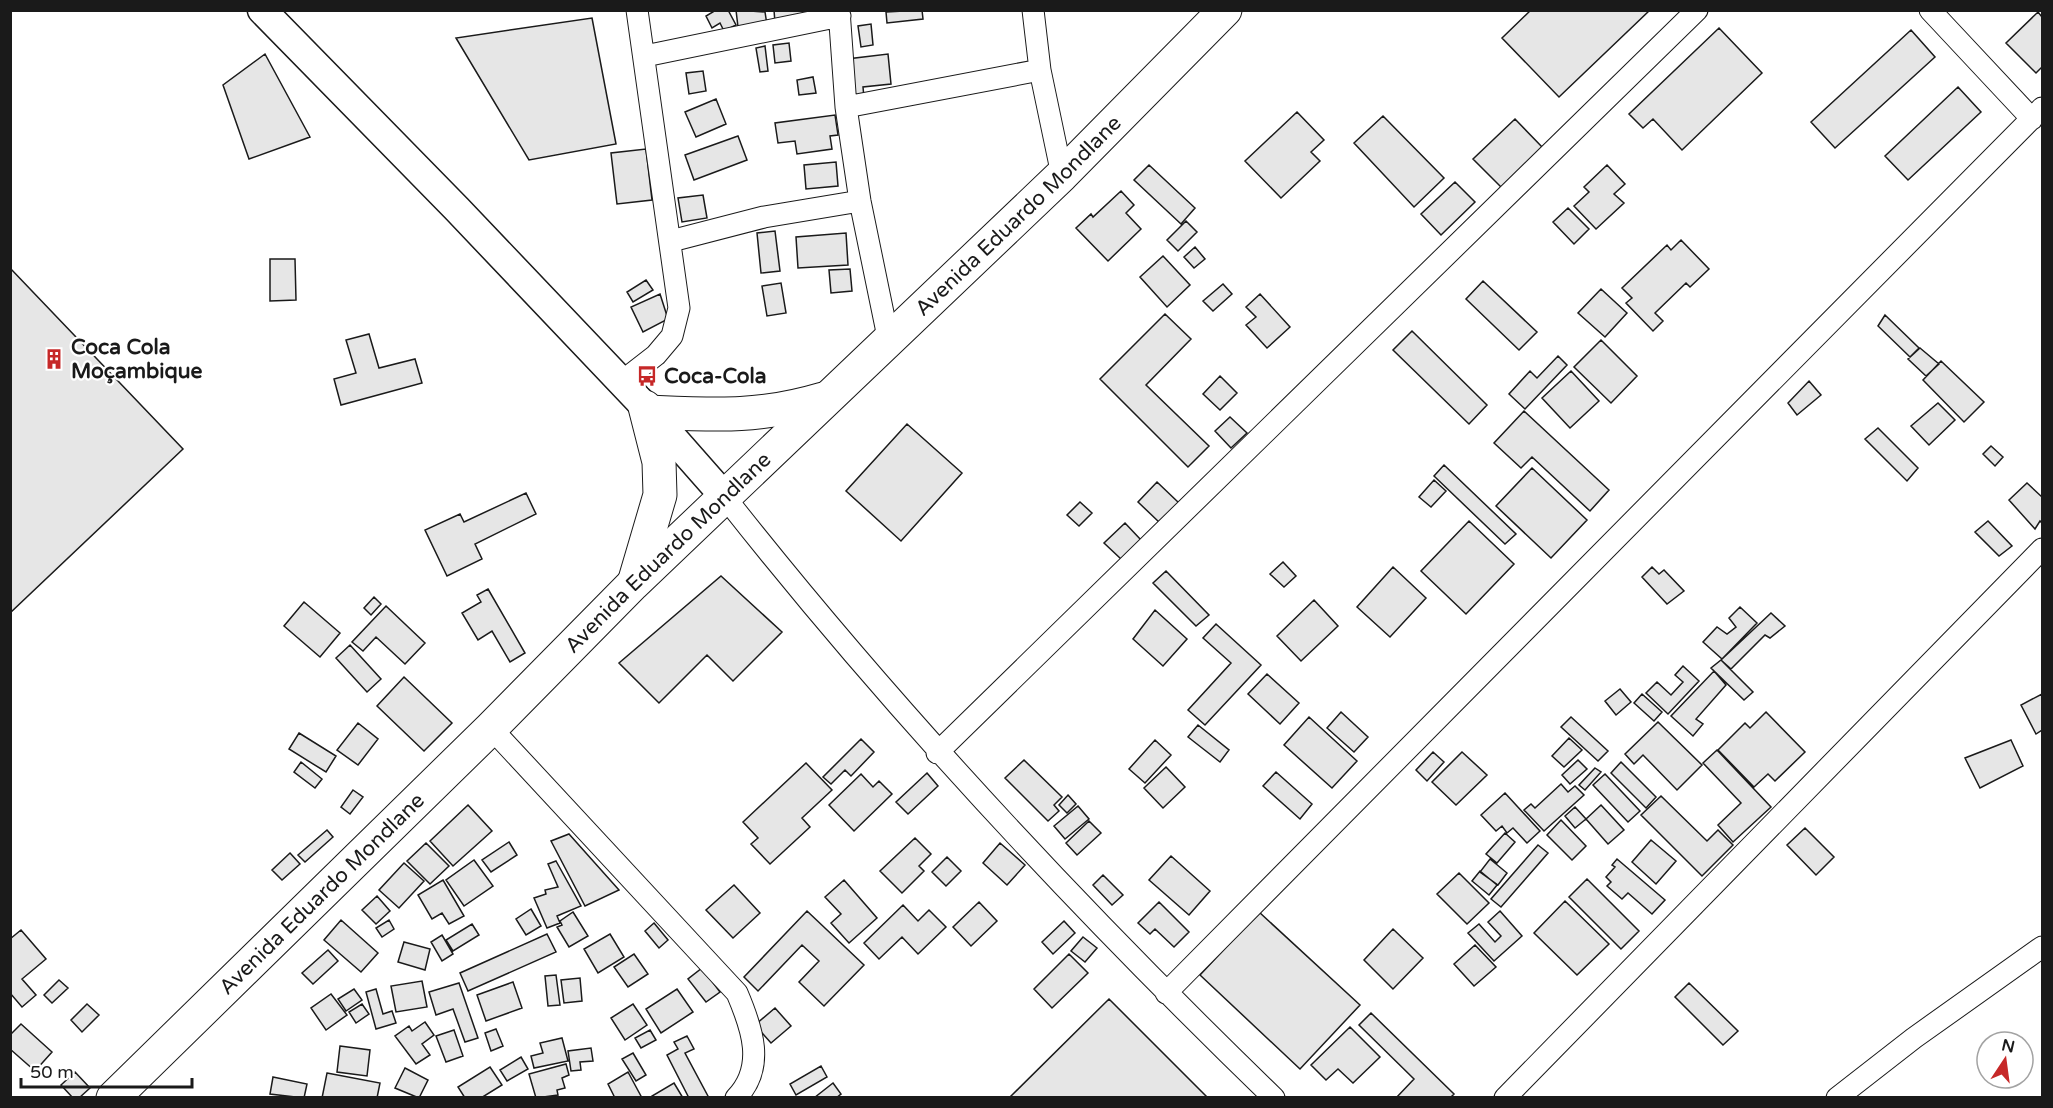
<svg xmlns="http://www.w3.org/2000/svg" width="2053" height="1108" viewBox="0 0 2053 1108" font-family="'Varela Round',sans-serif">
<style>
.building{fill:#e6e6e6;stroke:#1a1a1a;stroke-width:1.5}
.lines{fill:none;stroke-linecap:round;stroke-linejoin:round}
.minor-casing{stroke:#1a1a1a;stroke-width:23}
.secondary-casing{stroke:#1a1a1a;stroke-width:31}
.primary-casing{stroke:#1a1a1a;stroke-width:35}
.minor{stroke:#fff;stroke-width:21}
.secondary{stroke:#fff;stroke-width:28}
.primary{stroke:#fff;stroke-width:33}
.labels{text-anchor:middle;stroke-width:4.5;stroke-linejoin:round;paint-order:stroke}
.street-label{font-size:21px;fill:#1a1a1a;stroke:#fff}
.poi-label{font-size:21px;font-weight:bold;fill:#1a1a1a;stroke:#fff;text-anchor:start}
</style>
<rect width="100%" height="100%" fill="#fff"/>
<path class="building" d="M716,10H728L736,25L724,31L720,23L712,28L706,16Z
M736,10L765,12L767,25L738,27Z
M774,10H812L813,19L775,23Z
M922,10L923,19L887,23L886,12Z
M1531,10H1650L1559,97L1502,38Z
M2038,12L2042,17V67L2036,73L2006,43Z
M592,18L616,144L529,160L456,38Z
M871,24L873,45L861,47L858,26Z
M1719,28L1762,73L1682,150L1653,119L1643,128L1629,114Z
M1911,30L1935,57L1835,148L1811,122Z
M789,43L791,61L775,63L773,45Z
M765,46L768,71L760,72L756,48Z
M265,54L310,137L249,159L223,85Z
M888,54L891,84L863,87L864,98L851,99L847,59Z
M703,71L706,91L689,94L686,73Z
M813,77L816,93L799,95L797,80Z
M1958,87L1981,112L1908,180L1885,156Z
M716,99L726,124L696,137L685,112Z
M1297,112L1324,140L1311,152L1320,161L1281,198L1245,161Z
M835,115L838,135L830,136L832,149L797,154L795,141L778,143L775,123Z
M1383,116L1444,178L1414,207L1354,143Z
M1515,119L1543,148L1502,188L1473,159Z
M738,136L747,160L694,180L685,155Z
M646,149L652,200L617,204L611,153Z
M836,162L838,186L806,189L804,165Z
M1149,165L1195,208L1181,224L1134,180Z
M1607,165L1625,184L1614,194L1624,203L1596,229L1574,206L1589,192L1584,187Z
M1455,182L1475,202L1441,235L1421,214Z
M1121,191L1134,205L1126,213L1141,229L1108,261L1076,228L1091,214L1093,217Z
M703,195L707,218L682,222L678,198Z
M1568,208L1589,229L1574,244L1553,222Z
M1186,221L1197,232L1178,251L1167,240Z
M775,231L780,271L761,273L757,233Z
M846,233L848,265L798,268L796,237Z
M1681,240L1709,269L1690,287L1686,283L1655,313L1663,321L1653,331L1626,303L1632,298L1622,288L1667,245L1671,250Z
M1195,247L1205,259L1194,268L1184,257Z
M1163,256L1190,285L1167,307L1140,277Z
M270,259H295L296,300L270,301Z
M10,268L183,449L10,613Z
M850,269L852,291L831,293L829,270Z
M646,280L653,290L633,302L627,292Z
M1483,281L1537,332L1519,350L1466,299Z
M781,283L786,313L767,316L762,286Z
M1223,284L1232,294L1213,311L1203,301Z
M1601,289L1627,313L1605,337L1578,313Z
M660,294L668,319L643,332L631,307Z
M1260,294L1290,327L1267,348L1246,325L1256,317L1246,307Z
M1165,314L1191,339L1146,385L1209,446L1188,467L1100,379Z
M1885,315L1919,348L1910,357L1878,326Z
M1412,331L1487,405L1469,424L1393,350Z
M369,334L379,368L415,359L422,383L341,405L334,379L356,373L346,340Z
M1601,340L1637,376L1611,403L1574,367Z
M1920,348L1939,364L1926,376L1908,359Z
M1558,356L1567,365L1525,409L1509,394L1530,371L1537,378Z
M1941,361L1984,402L1964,422L1923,380Z
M1571,371L1599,401L1570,428L1542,398Z
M1220,376L1237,393L1220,410L1203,394Z
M1809,381L1821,395L1797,415L1788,403Z
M1938,403L1955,420L1929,445L1911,426Z
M1524,411L1609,490L1590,511L1532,457L1521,468L1494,443Z
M1230,417L1247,433L1231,448L1215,431Z
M907,424L962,473L901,541L846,491Z
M1878,428L1918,468L1907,481L1865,439Z
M1991,446L2003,457L1995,466L1983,454Z
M1444,465L1516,534L1505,544L1434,476Z
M1532,468L1587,520L1551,558L1496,506Z
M1434,480L1446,491L1431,507L1419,497Z
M1157,482L1179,503L1160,523L1138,502Z
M2027,483L2042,497V523L2040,521L2035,529L2009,500Z
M526,493L536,514L475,544L482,559L447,576L425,530L460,514L464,522Z
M1080,502L1092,513L1079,526L1067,515Z
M1469,521L1514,564L1466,614L1421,571Z
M1988,521L2012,546L1999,556L1975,532Z
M1125,523L1141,540L1121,559L1104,543Z
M1283,562L1296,576L1284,587L1270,574Z
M1393,567L1426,598L1390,637L1357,607Z
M1652,567L1659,574L1664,570L1684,591L1667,604L1642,577Z
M1166,571L1209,615L1196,626L1153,583Z
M721,576L782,632L733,681L707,655L659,703L619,663Z
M488,589L525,653L510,662L492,631L478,640L462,613L481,602L477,595Z
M374,597L381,604L371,615L364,608Z
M1314,600L1338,626L1301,661L1277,636Z
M304,602L340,633L320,657L284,626Z
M386,606L425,643L405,664L376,637L363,651L352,642Z
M1740,607L1757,623L1722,659L1703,642L1717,627L1727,634L1736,627L1729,618Z
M1155,610L1187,639L1163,666L1133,639Z
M1771,613L1785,626L1770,638L1765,635L1731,669L1721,660Z
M1216,624L1261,665L1205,725L1188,710L1231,663L1203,638Z
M350,645L381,679L367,692L336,658Z
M1721,660L1753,692L1744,700L1711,668Z
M1683,666L1699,681L1668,714L1646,693L1657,682L1671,695L1683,682L1675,675Z
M1714,671L1726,685L1696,719L1703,724L1693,736L1671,716Z
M1267,674L1299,703L1280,724L1248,694Z
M404,677L452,723L424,751L377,706Z
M1620,689L1631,702L1616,715L1605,701Z
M1642,694L1662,712L1654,721L1634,703Z
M2042,694V730L2036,734L2021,705Z
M1341,712L1368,737L1354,752L1327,728Z
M1766,712L1805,752L1775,781L1768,774L1754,787L1718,750L1745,723L1750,728Z
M1309,717L1357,761L1332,788L1284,745Z
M1571,717L1608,751L1598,761L1561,727Z
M1658,722L1702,765L1677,790L1643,755L1634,764L1625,754Z
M358,723L378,739L358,765L337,750Z
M1198,725L1229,750L1220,762L1188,737Z
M299,733L336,756L326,772L289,749Z
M1569,738L1582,750L1564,767L1552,756Z
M861,739L874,752L851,776L845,770L831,784L823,777Z
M1155,740L1171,755L1145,783L1129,769Z
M2011,740L2023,766L1980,788L1965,758Z
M1717,750L1771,807L1733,842L1718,825L1741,803L1703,763Z
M1433,752L1444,762L1427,781L1416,770Z
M1462,752L1487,775L1456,805L1432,782Z
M1024,760L1062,797L1054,805L1059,811L1048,821L1005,778Z
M1578,760L1587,769L1570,784L1562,775Z
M301,762L322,779L315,788L294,772Z
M1621,762L1656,797L1646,808L1611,773Z
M806,763L832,790L802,818L810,827L770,864L751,844L758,838L743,822Z
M1166,767L1185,787L1163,808L1144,788Z
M1595,768L1601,772L1585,790L1579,785Z
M1276,772L1312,804L1300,819L1263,786Z
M927,773L938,786L908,814L896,802Z
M861,774L873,787L879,781L892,794L854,831L829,805Z
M1605,774L1640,811L1628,822L1593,785Z
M1561,784L1568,792L1575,786L1584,795L1544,831L1524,810L1531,804L1535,808Z
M353,790L363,797L350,814L341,807Z
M1505,793L1540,831L1527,843L1513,828L1507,833L1502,826L1496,831L1481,815Z
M1068,795L1076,804L1067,813L1059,805Z
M1661,796L1707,841L1718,830L1733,845L1702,876L1641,815Z
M468,805L492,831L453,866L430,841Z
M1601,805L1624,830L1608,844L1586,819Z
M1078,806L1089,819L1065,839L1054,826Z
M1575,807L1586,819L1575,828L1565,816Z
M1561,820L1586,846L1572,860L1547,835Z
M1089,821L1101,833L1077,855L1066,843Z
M1805,828L1834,857L1816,875L1787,845Z
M327,830L333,837L305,862L298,855Z
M1505,833L1515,842L1497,863L1486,854Z
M569,834L619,890L585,906L551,841Z
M915,838L931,854L919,866L924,871L902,893L880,871Z
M1651,840L1676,861L1656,884L1632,862Z
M509,842L517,855L491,872L482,860Z
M426,843L449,866L430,884L407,861Z
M1000,843L1025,865L1007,885L983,863Z
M1538,845L1548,853L1501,907L1491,899Z
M290,853L300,864L282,880L272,870Z
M1171,856L1210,891L1189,915L1149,880Z
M947,857L961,871L946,886L932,872Z
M1490,859L1507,873L1498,885L1480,872Z
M1617,859L1665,900L1652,914L1628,893L1622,899L1607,886L1611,882L1606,877L1615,867L1612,865Z
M474,860L493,886L464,906L446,880Z
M556,861L581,906L557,916L560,923L547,928L534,898L546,894L545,890L558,887L548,864Z
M404,863L424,881L399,908L379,890Z
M1480,871L1497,885L1489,895L1472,881Z
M1459,873L1489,903L1467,924L1437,894Z
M1103,875L1123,895L1112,905L1093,885Z
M1587,879L1639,931L1621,949L1569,897Z
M443,880L464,916L449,924L442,913L432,919L418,895Z
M844,880L877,918L849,943L831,923L841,914L825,897Z
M734,885L760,913L733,938L706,910Z
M377,896L390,911L376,924L362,910Z
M1565,901L1609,944L1577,975L1534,933Z
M979,902L997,921L971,946L953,927Z
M1159,902L1189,932L1174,947L1155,929L1150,934L1138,923Z
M903,905L918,921L929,910L946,927L918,954L902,937L879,959L864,943Z
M531,909L541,926L526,935L516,919Z
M807,911L864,965L824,1006L799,982L819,961L802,945L758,991L744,977Z
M1500,911L1522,936L1494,961L1468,933L1479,924L1495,942L1501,936L1488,922Z
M573,912L588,936L569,947L557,927L562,925L560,921Z
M1259,912L1360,1005L1300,1069L1200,975Z
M341,920L378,953L361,972L324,940Z
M389,920L394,929L382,937L376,928Z
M1064,921L1075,933L1053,954L1042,942Z
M654,923L668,940L659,948L645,931Z
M472,924L479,935L453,951L446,940Z
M1393,929L1423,958L1393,989L1364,960Z
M21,930L46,959L22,979L36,995L22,1007L10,993V939Z
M547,934L556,952L468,991L460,973Z
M610,934L624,957L598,973L584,949Z
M442,935L453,954L442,961L431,942Z
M1083,937L1097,948L1085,962L1071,951Z
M404,942L430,949L425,970L398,962Z
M1475,945L1496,967L1474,986L1454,964Z
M328,950L338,961L313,984L302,973Z
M634,954L648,974L628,987L614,967Z
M1069,954L1088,973L1052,1008L1034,989Z
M702,968L720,992L706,1002L688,979Z
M556,975L560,1005L548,1006L545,976Z
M580,978L582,1001L564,1003L561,980Z
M59,980L68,988L52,1003L44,995Z
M422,981L427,1007L396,1012L391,986Z
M513,982L522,1008L486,1021L477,995Z
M459,983L478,1038L465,1042L453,1009L436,1015L429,992Z
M1689,983L1738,1031L1723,1045L1675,997Z
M354,989L362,1000L346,1011L338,999Z
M376,989L383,1014L392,1011L396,1023L376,1029L366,992Z
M677,989L693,1012L661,1033L646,1009Z
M331,994L347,1015L326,1030L311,1008Z
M1109,999L1208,1098H1009Z
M87,1004L99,1015L82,1032L71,1020Z
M362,1004L369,1014L356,1023L349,1012Z
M633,1004L647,1025L625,1040L611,1018Z
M775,1008L791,1026L771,1043L755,1025Z
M1371,1013L1454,1094L1450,1098H1396L1414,1079L1359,1025Z
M425,1022L434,1035L422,1044L430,1055L416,1064L395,1036L409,1026L412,1031Z
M21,1024L52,1052L35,1071L10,1049V1035Z
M1350,1027L1380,1057L1353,1083L1338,1069L1326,1080L1311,1065Z
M496,1029L503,1046L491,1051L485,1033Z
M454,1030L463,1056L446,1062L436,1036Z
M650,1030L656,1040L641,1048L635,1038Z
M687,1036L694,1049L685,1053L709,1098H689L667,1055L678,1049L674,1042Z
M562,1038L568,1061L534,1068L531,1056L543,1053L540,1043Z
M340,1046L370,1050L367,1076L337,1072Z
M591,1048L593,1061L580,1062L581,1070L571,1071L568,1051Z
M633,1053L646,1075L636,1081L622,1059Z
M521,1057L528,1069L507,1081L500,1070Z
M566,1064L569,1075L562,1078L565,1088L557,1090L558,1095L536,1098L529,1074Z
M821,1066L827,1077L796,1095L790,1084Z
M490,1067L502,1085L481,1098H465L458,1087Z
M405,1068L428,1080L419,1098L395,1088Z
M75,1072L90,1088L79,1098H73L61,1085Z
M628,1072L642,1098H615L608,1084Z
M327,1073L380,1083L377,1098H322Z
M273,1077L307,1084L304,1098L270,1094Z
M674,1083L683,1098H653L652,1096Z
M833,1083L841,1094L836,1098H814Z"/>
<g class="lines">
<g class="minor-casing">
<path id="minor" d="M839,10L846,107L860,201L889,342
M1033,10L1040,70L1062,175
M1930,10L2032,119
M645,56L840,16
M846,107L1040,70
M671,241L764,217L860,201
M620,383L656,355L672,336L679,308L637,10
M724,496C893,711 1078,908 1274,1098
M491,728L737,993C752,1028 766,1067 736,1098
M937,753L1697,10
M1166,993L2042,108
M1505,1098L2042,549
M1837,1098L1914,1038L2042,947"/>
</g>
<g class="secondary-casing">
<path id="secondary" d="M262,10L457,209L650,412L724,496"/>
</g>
<g class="primary-casing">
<g id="primary">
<path d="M650,412C716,415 759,418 823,399"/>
<path d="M635,580L660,495L659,462L645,407"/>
<path id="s1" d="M113,1098L491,728L633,584L1062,175L1225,10"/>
</g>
</g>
<use href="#minor" class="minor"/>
<use href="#secondary" class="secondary"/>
<use href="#primary" class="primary"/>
</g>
<defs>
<g id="building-bare" transform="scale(1.62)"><path d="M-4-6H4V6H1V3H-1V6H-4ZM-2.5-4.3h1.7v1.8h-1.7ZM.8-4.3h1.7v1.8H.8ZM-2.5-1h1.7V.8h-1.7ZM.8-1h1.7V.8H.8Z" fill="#c62828" stroke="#fff" stroke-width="2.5" paint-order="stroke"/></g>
<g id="bus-bare" transform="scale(1.62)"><path d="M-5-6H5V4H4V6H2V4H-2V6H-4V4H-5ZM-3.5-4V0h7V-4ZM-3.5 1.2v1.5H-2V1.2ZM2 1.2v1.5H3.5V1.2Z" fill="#c62828" stroke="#fff" stroke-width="2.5" paint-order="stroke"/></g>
</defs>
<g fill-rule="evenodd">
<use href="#building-bare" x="54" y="359"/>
<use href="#bus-bare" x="647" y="376"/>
</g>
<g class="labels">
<g class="street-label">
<text dy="7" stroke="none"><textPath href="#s1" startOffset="1264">Avenida Eduardo Mondlane</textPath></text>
<text dy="7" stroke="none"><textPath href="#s1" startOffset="778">Avenida Eduardo Mondlane</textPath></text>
<text dy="7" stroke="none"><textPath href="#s1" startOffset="292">Avenida Eduardo Mondlane</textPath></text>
</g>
<g class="poi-label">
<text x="71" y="354">Coca Cola<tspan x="71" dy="24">Moçambique</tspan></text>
<text x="664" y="383">Coca-Cola</text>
</g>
</g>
<rect width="2053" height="1108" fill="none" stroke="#1a1a1a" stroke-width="24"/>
<g transform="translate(2005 1060) rotate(13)"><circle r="28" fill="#ffffff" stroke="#a3a3a3" stroke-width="1.5"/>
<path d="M0-4.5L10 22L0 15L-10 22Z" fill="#c62828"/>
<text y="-9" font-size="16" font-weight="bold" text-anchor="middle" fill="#1a1a1a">N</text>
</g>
<path d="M21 1078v9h171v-9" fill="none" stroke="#1a1a1a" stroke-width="3"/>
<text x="30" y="1078" font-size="18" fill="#1a1a1a" stroke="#ffffff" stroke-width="4.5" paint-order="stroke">50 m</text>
</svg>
